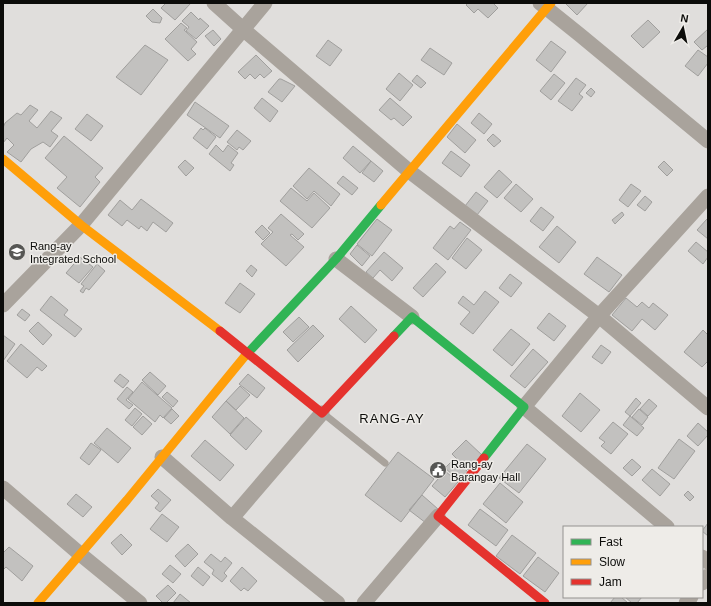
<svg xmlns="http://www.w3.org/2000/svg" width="711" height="606" viewBox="0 0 711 606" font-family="Helvetica,sans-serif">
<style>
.building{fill:#c2c1bf;stroke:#a09f9d}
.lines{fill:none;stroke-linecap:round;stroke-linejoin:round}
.lane{stroke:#a9a39c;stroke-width:7}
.street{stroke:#a9a39c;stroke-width:15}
.fast{stroke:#30b455;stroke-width:9}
.slow{stroke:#ff9f0a;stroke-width:9}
.jam{stroke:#e5322d;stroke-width:9}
.labels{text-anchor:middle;stroke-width:3;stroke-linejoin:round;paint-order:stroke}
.poi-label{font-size:11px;fill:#0c0c0a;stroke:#eeece8;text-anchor:start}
.quarter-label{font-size:13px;letter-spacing:1px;fill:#0c0c0a;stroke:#eeece8}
</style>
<rect width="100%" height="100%" fill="#e0dedc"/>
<path class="building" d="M166,3H191L175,20L161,8Z
M468,3H493L498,8L488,18L478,9L474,13L466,5Z
M567,3H588L577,15L566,4Z
M153,9L162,18L160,23L152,22L146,16Z
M191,12L199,20L200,18L209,26L196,39L186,31L189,27L182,21Z
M648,20L660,32L643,48L631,36Z
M181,23L187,28L184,30L197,42L191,49L196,54L188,61L165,39Z
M708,29V47L707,46L702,50L694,42Z
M213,30L221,39L214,46L205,36Z
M328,40L342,50L330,66L316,56Z
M551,41L566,52L551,72L536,60Z
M145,45L168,60L141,95L116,77Z
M430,48L452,63L444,75L421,60Z
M698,50L708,57V63L698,76L685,66Z
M256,55L272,71L264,78L260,74L255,79L250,74L245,79L238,72Z
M399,73L413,85L400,101L386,89Z
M554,74L565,83L551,100L540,91Z
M417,75L426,83L421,88L412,81Z
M576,78L586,85L579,94L583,97L572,111L558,101Z
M279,79H281L295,86L282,102L268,92Z
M591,88L595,92L591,97L586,93Z
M262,98L278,111L270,122L254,108Z
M390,98L412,117L403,126L394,118L391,120L379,110Z
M195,102L229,126L220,138L187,115Z
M30,105L38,110L29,121L37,128L51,111L62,118L51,131L58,136L50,147L43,142L31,149L21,162L7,152L14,145L7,138L3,143V128L5,123L17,113L21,115Z
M479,113L492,124L484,134L471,123Z
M87,114L103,126L91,141L75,129Z
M457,124L476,140L465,153L447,137Z
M201,128L203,130L205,128L216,137L207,149L193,138Z
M237,130L251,141L243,150L239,147L237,150L227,142Z
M493,134L501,141L494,147L487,140Z
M64,136L103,168L95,177L100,182L80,207L57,188L67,177L45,158Z
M216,145L223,152L228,145L238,153L231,163L234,165L230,171L209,154Z
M353,146L371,161L360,173L343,158Z
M451,151L470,165L461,177L442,163Z
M185,160L194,168L186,176L178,167Z
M371,161L383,171L374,182L362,173Z
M664,161L673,170L667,176L658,167Z
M309,168L340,194L331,206L314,191L307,199L293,186Z
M499,170L512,182L497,198L484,187Z
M343,176L358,188L352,195L337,183Z
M516,184L533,199L521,212L504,198Z
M631,184L641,191L628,207L619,200Z
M291,188L307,201L314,193L330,208L312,228L280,201Z
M476,192L488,201L477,215L465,206Z
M645,196L652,202L645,211L637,205Z
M141,199L173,223L166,232L153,222L147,231L141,226L139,229L127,220L122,226L108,215L120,200L132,210Z
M541,207L554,217L543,231L530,221Z
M622,212L624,215L615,224L612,220Z
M281,214L304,234L298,240L292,234L290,235L304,247L286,266L261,244L273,232L268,228Z
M377,219L392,230L372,256L357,244Z
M707,219L708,220V239L697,230Z
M460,222L471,230L448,260L433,248L450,226L454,229Z
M262,225L270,233L263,240L255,232Z
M557,226L576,242L559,263L539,247Z
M467,238L482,250L466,269L452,258Z
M696,242L708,252V257L703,264L688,251Z
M357,245L370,256L362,266L350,254Z
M384,252L403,268L392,281L380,270L373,278L366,272Z
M80,257L93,267L79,283L66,273Z
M597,257L622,275L609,292L584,274Z
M436,263L446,272L423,297L413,288Z
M97,264L105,271L89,290L86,288L83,293L80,291L84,286L81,284Z
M251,265L257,270L252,277L246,271Z
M510,274L522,283L511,297L499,288Z
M240,283L255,294L240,313L225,303Z
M485,291L499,302L473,334L460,324L470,312L458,303L463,296L474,305Z
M51,296L68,310L64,315L82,329L75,337L40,310Z
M626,298L637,307L642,302L649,308L653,303L668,315L655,330L642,319L632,331L612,315Z
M351,306L377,330L365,343L339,319Z
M22,309L30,315L25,321L17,315Z
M549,313L566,326L554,341L537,328Z
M299,317L309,327L293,342L283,332Z
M38,322L52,335L43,345L29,331Z
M313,325L324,336L298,362L287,350Z
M511,329L530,344L512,366L493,350Z
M703,330L708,335V361L702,367L684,352Z
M3,335L15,344L3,361Z
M21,344L47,366L42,371L37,367L27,378L7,361Z
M601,345L611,352L602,364L592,357Z
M533,349L548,362L525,388L510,376Z
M150,372L166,386L158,395L142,380Z
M120,374L129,381L123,388L114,381Z
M248,374L265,388L257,398L239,384Z
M142,382L172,408L163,418L160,415L155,422L128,399Z
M240,386L250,395L236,410L226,401Z
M127,387L133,392L126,400L133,405L129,409L117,399Z
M167,392L178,401L173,407L162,397Z
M580,393L600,410L581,432L562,416Z
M636,398L641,403L630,416L625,412Z
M649,399L657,406L648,416L640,409Z
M226,401L244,418L230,434L212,417Z
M135,408L142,414L132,426L125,420Z
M172,409L179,416L171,424L164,418Z
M639,409L648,417L642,425L632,417Z
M143,416L152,424L142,435L133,427Z
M630,416L644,428L637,436L623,425Z
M246,417L262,431L246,450L230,435Z
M613,422L628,434L611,454L601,446L605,442L599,438Z
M698,423L708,432V435L698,446L687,436Z
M107,428L131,448L118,463L94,443Z
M679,439L695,451L674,479L658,468Z
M205,440L234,465L220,481L191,456Z
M466,440L483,456L468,470L452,454Z
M91,443L101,450L89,465L80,458Z
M527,444L546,459L519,493L499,478Z
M398,452L434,479L401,522L365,495Z
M454,459L468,472L460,481L445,468Z
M632,459L641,467L632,476L623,468Z
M652,469L670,484L660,496L642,480Z
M445,471L458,482L445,497L432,486Z
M500,483L523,502L506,523L483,504Z
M158,489L171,500L160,512L155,508L159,503L151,496Z
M688,491L694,497L690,501L684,495Z
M76,494L92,507L83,517L67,504Z
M422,495L438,509L426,523L409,510Z
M480,509L508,530L496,546L468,525Z
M162,514L179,527L167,542L150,529Z
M708,523V536L702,531Z
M121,534L132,545L122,555L111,543Z
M512,535L536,553L520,574L496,556Z
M188,544L198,554L185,567L175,556Z
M9,547L33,566L22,581L6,567L3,570V551L4,552Z
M211,554L221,562L225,557L232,563L224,573L227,576L222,582L212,574L214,570L204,562Z
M538,557L559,573L545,592L523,576Z
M170,565L181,574L173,583L162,574Z
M198,567L210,577L203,586L191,576Z
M242,567L257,581L248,591L244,588L241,591L230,581Z
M168,585L176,593L166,603H163L156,596Z
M180,594L191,603H173Z
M615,597H621L628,603H610Z
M625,597H642L637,603H632Z"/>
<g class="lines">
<path class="lane" d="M324,414L385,463"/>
<path class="street" d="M214,3L244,30L409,171L599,316L708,408
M540,3L580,35L708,141
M336,259L412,317
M3,305L81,225L265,3
M162,457L232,518L338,603
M3,488L80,554L140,603
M232,518L322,413
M667,527L524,407L599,316L708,196
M702,557L708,562
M702,583L708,576
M364,603L438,516
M686,603L691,597"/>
<path class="fast" d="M394,336L412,317L524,407L484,458
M245,356L336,259L381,205"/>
<path class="slow" d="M3,159L81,225L220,331
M381,205L551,3
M38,603L127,500L245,356"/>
<path class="jam" d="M220,331L322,413L394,336
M484,458L438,516L545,603"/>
</g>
<defs>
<g id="school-disc" transform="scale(0.9)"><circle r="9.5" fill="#565654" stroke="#eeece8"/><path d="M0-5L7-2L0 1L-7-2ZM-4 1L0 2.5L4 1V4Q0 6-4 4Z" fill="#fff"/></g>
<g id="civic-disc" transform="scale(0.9)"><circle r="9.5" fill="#565654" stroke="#eeece8"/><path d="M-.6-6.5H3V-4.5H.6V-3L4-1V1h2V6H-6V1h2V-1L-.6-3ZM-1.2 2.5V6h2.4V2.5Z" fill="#fff"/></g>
</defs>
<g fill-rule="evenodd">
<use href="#school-disc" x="17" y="252"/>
<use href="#civic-disc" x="438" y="470"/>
</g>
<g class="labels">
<g class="poi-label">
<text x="30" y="250">Rang-ay<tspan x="30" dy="13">Integrated School</tspan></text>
<text x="451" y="468">Rang-ay<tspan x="451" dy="13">Barangay Hall</tspan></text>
</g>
<g class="quarter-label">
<text x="392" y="423">RANG-AY</text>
</g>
</g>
<rect width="711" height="606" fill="none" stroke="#0c0c0a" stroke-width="8"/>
<rect x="563" y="526" width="140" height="72" fill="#eeece8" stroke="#94928f"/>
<rect x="571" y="539" width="20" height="6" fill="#30b455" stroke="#94928f"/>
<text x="599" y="546" font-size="12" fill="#0c0c0a">Fast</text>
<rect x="571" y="559" width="20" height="6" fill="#ff9f0a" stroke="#94928f"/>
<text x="599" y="566" font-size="12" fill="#0c0c0a">Slow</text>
<rect x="571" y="579" width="20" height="6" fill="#e5322d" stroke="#94928f"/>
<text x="599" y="586" font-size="12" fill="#0c0c0a">Jam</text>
<g transform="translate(683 28) rotate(9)" stroke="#eeece8" stroke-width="3" paint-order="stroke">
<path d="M0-3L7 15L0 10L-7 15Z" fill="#0c0c0a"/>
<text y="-6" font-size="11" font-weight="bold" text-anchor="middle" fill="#0c0c0a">N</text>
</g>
</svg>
